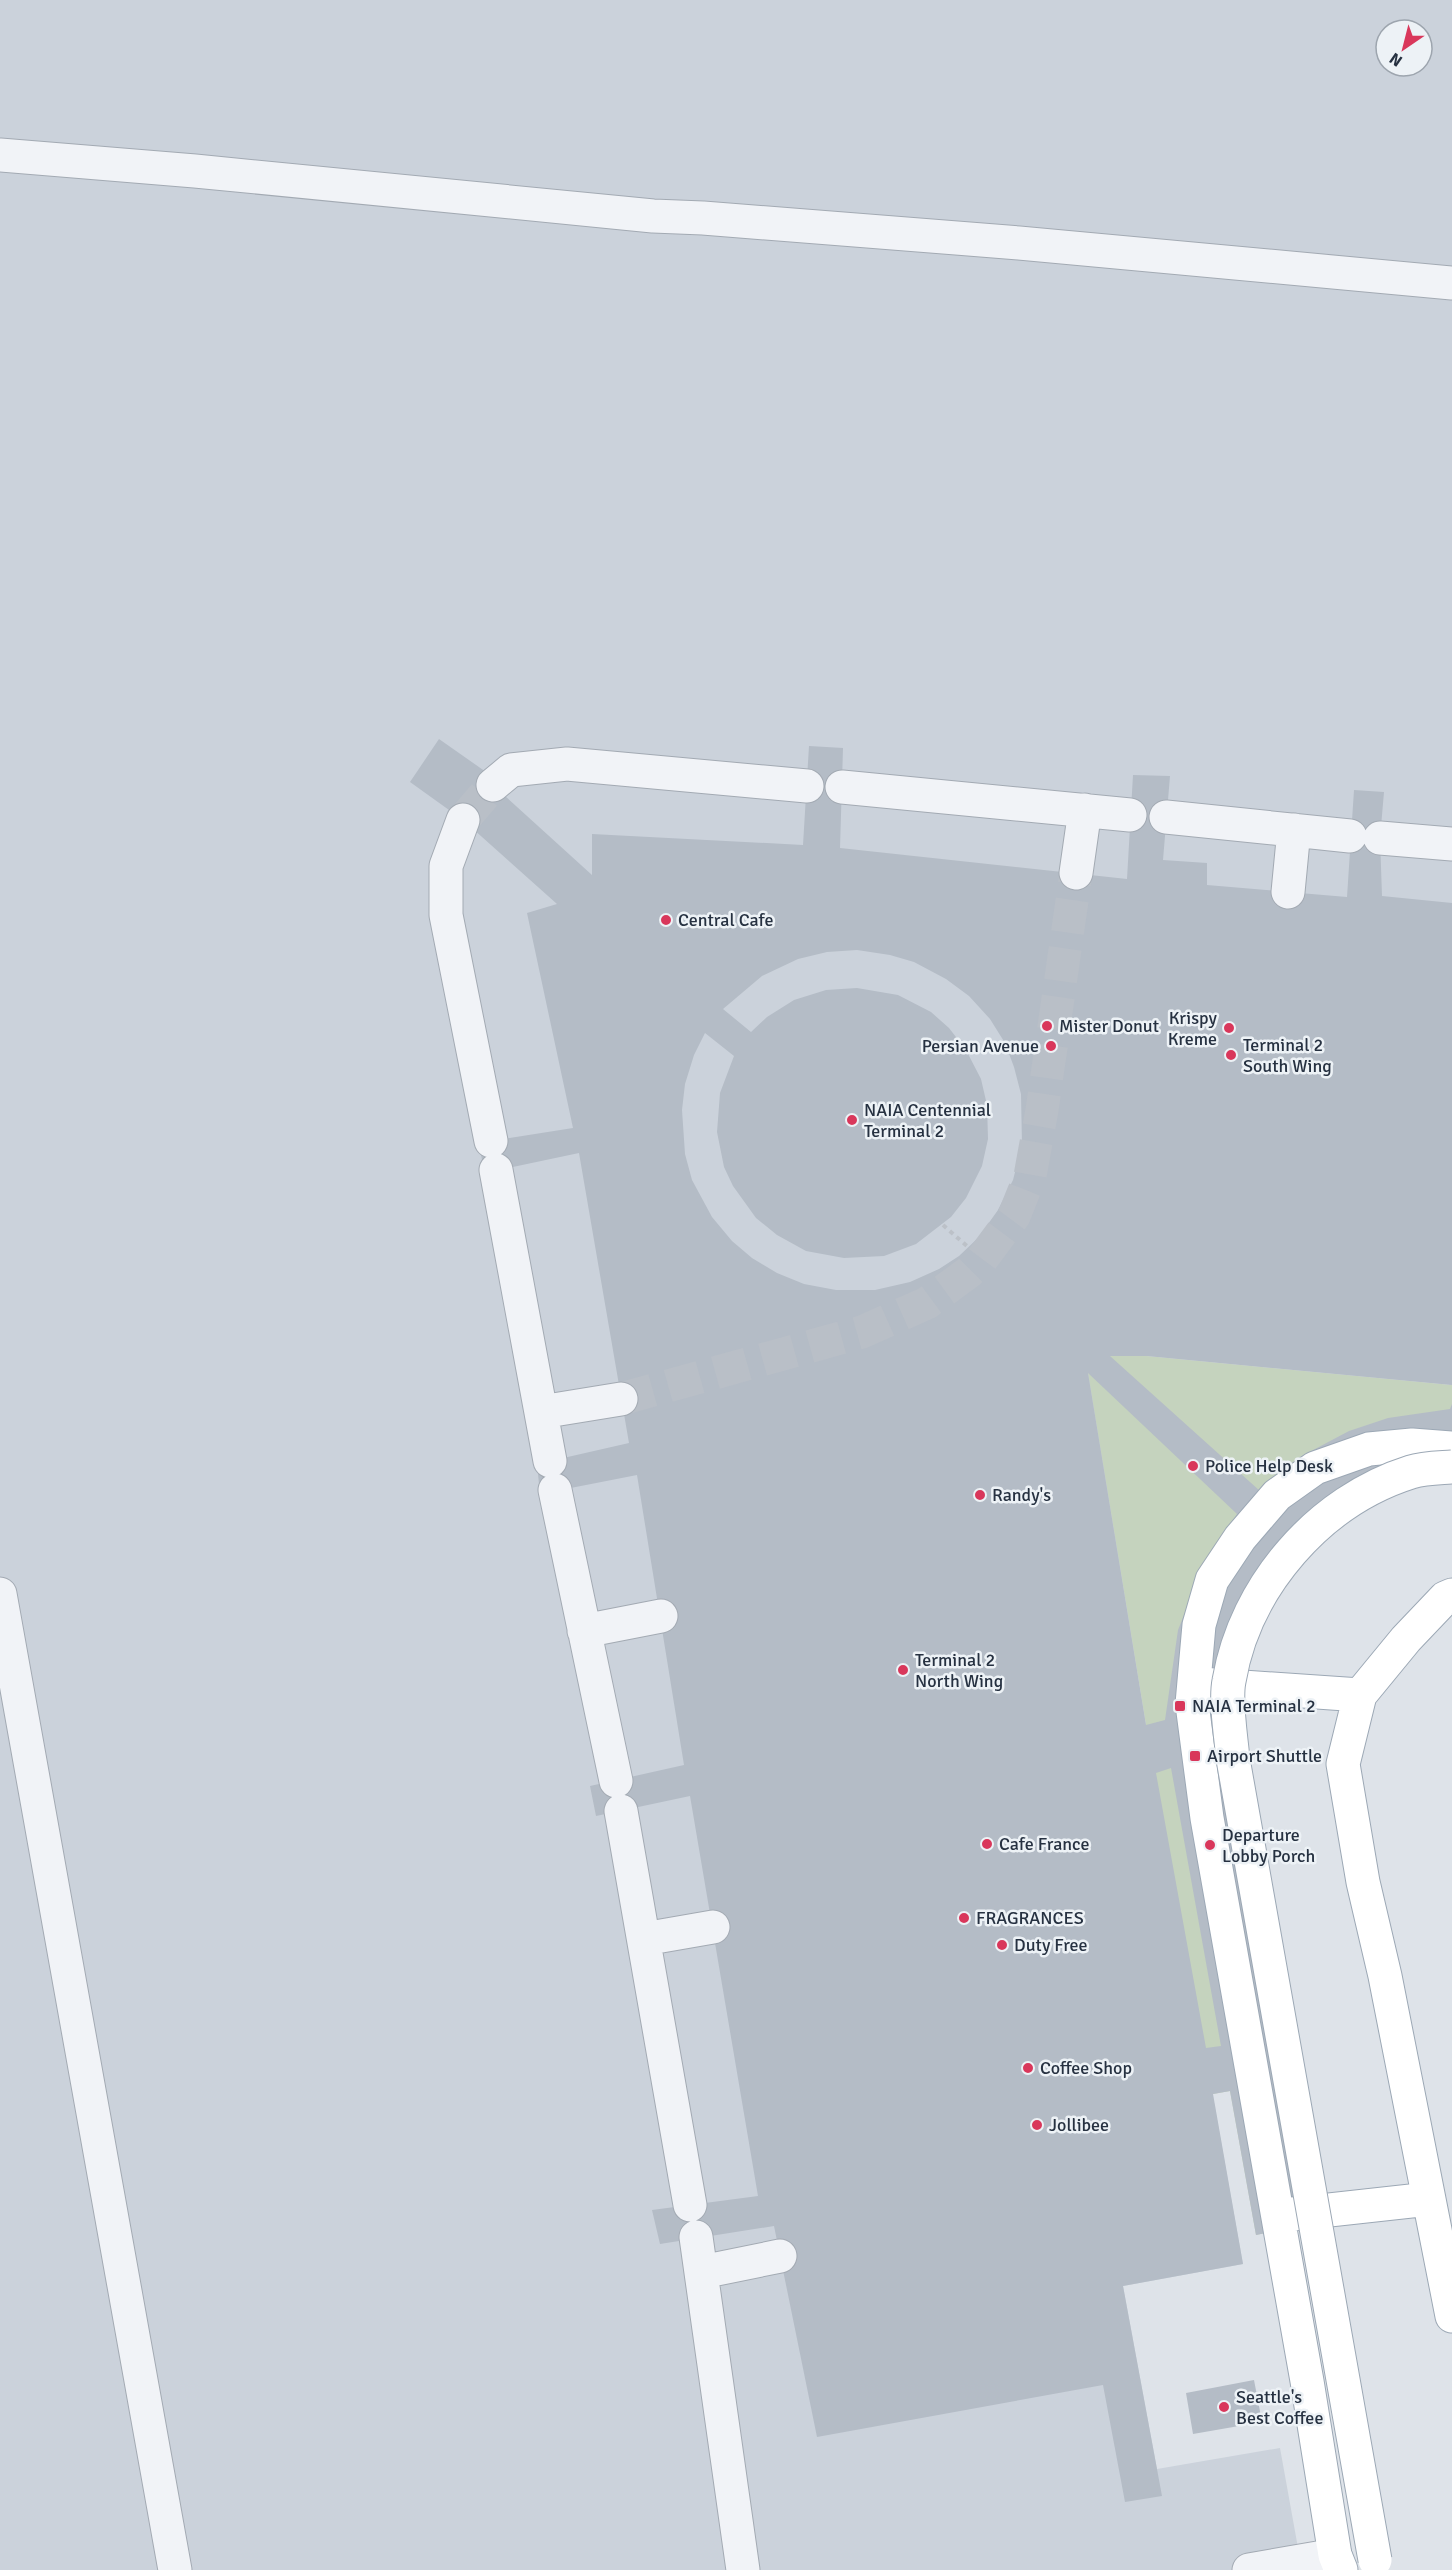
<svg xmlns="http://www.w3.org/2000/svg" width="1452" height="2570" viewBox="0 0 1452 2570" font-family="Signika,sans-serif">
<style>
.built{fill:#cbd2db;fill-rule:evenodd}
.green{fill:#c5d3be}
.building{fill:#b4bcc6;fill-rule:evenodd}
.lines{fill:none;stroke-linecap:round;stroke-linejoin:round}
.minor-tunnel{stroke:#b9bfc7;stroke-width:33;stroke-dasharray:33 16;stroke-linecap:butt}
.minor-casing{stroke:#a3aab3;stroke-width:35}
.major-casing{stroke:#9ca8b5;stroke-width:35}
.path{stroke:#bcc1c8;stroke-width:4;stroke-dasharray:4.5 4.5;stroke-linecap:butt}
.minor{stroke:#f1f3f7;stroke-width:33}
.major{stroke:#fff;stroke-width:33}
.major-bridge-casing{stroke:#9ca8b5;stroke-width:35;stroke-linecap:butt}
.major-bridge{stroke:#fff;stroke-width:33}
.poi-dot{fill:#d9375b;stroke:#edf2f6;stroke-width:2}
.labels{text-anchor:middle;stroke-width:5;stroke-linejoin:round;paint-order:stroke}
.poi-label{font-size:18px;fill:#263141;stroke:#edf2f6;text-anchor:start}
</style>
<rect width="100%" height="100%" fill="#dee3e9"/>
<path class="built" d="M0,0H1452V1385L1147,1356L1089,1374L1146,1725L1243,2264L1123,2286L1157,2469L1280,2448L1302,2570H0ZM1386,30H1422V66H1386Z"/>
<path class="green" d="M1110,1356H1147L1452,1385V1461L1341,1504L1225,1660L1305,2225L1256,2235L1230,2091L1213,2094L1146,1725L1088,1373Z"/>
<path class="building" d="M439,739L496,779L493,785L592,875V834L803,845L809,746L843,748L840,848L1127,879L1133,775L1170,776L1163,860L1207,863V885L1347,897L1354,790L1384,792L1380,838L1382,896L1452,903V1385L1147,1356H1110L1260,1491L1300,1457L1349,1431L1388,1418L1450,1409L1452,1404V1461L1341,1504L1225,1660L1305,2225L1256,2235L1230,2091L1213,2094L1243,2264L1123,2286L1162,2496L1125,2502L1103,2385L817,2437L774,2226L660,2244L652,2210L758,2196L690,1796L596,1816L590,1786L684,1765L637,1475L540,1494L537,1464L629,1443L579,1153L485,1173L481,1155L480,1145L491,1141L573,1128L527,913L557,904L463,820L410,782ZM857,950L890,955L914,962L946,979L969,996L990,1019L1005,1043L1014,1067L1021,1094L1022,1145L1013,1180L998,1210L978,1238L959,1256L939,1269L910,1282L875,1290H836L804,1284L777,1273L752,1258L732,1241L712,1217L692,1180L685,1154L682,1110L685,1084L694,1055L705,1033L734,1056L720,1093L717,1132L724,1167L733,1186L756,1218L777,1235L806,1251L844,1258L884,1256L916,1244L951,1217L966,1198L982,1166L988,1139L987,1105L981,1079L966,1050L949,1028L931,1012L898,995L857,988L826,990L794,1000L767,1017L751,1032L723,1009L762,976L798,959L827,952ZM1088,1373L1237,1514L1200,1575L1178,1630L1165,1720L1146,1725ZM1171,1768L1221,2046L1206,2048L1156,1773Z
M1254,2380L1262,2422L1193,2434L1186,2393Z"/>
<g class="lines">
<path class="minor-tunnel" d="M463,820L493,785
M621,1399L862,1332L927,1303L969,1272L982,1259L1014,1216L1030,1176L1042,1110L1076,873"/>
<g class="minor-casing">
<path id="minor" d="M0,155L195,171L653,216L703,218L1019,243L1452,283
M493,785L511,770L567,764L807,786
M842,787L1130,815
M1166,817L1350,836
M463,820L446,866V915L491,1141
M1380,838L1452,844
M1076,873L1085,810
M1288,892L1294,830
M496,1170L550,1461
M541,1412L621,1399
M555,1490L616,1781
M0,1594L175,2570
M584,1631L661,1616
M621,1811L690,2205
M644,1939L713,1927
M696,2237L743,2570
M702,2272L780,2256
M1249,2570L1335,2555"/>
</g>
<g class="major-casing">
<path id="major" d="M1452,1595L1445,1598L1406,1639L1360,1695L1343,1764L1363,1882L1385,1976L1452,2316
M1200,1684L1360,1695
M1284,2215L1429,2199
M1341,2570L1335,2555L1307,2381L1207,1818L1192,1704L1199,1625L1212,1580L1240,1538L1277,1495L1315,1468L1369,1449L1412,1445L1452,1448"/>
</g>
<path class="path" d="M943,1225L968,1247"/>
<use href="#minor" class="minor"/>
<use href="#major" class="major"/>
<g class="major-bridge-casing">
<path id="major-bridge" d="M1375,2560L1233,1759C1231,1737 1225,1701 1229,1681C1245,1586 1319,1501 1411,1472C1424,1468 1439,1468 1452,1467"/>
</g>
<use href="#major-bridge" class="major-bridge"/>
</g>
<g class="poi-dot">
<circle cx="666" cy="920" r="6"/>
<circle cx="1047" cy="1026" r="6"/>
<circle cx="1229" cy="1028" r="6"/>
<circle cx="1051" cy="1046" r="6"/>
<circle cx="1231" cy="1055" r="6"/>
<circle cx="852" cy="1120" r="6"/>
<circle cx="1193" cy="1466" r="6"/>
<circle cx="980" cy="1495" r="6"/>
<circle cx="903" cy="1670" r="6"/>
<rect x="1174" y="1700" width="12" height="12" rx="3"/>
<rect x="1189" y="1750" width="12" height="12" rx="3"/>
<circle cx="987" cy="1844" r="6"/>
<circle cx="1210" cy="1845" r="6"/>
<circle cx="964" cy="1918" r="6"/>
<circle cx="1002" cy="1945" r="6"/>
<circle cx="1028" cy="2068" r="6"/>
<circle cx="1037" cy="2125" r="6"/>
<circle cx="1224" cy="2407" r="6"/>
</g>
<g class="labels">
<g class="poi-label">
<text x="678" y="926">Central Cafe</text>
<text x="1217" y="1024" text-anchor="end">Krispy<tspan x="1217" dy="21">Kreme</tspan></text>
<text x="1059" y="1032">Mister Donut</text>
<text x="1243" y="1051">Terminal 2<tspan x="1243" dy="21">South Wing</tspan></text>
<text x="1039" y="1052" text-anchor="end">Persian Avenue</text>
<text x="864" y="1116">NAIA Centennial<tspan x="864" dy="21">Terminal 2</tspan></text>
<text x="1205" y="1472">Police Help Desk</text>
<text x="992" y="1501">Randy's</text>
<text x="915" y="1666">Terminal 2<tspan x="915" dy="21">North Wing</tspan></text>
<text x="1192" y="1712">NAIA Terminal 2</text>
<text x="1207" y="1762">Airport Shuttle</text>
<text x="1222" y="1841">Departure<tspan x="1222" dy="21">Lobby Porch</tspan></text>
<text x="999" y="1850">Cafe France</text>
<text x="976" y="1924">FRAGRANCES</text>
<text x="1014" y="1951">Duty Free</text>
<text x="1040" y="2074">Coffee Shop</text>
<text x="1049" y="2131">Jollibee</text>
<text x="1236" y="2403">Seattle's<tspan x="1236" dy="21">Best Coffee</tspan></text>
</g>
</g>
<g transform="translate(1404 48) rotate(215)"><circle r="28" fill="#edf2f6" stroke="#9da5ae" stroke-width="1.5"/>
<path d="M0-4.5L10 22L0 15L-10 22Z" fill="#d9375b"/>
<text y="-9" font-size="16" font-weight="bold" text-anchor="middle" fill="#263141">N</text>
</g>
</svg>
